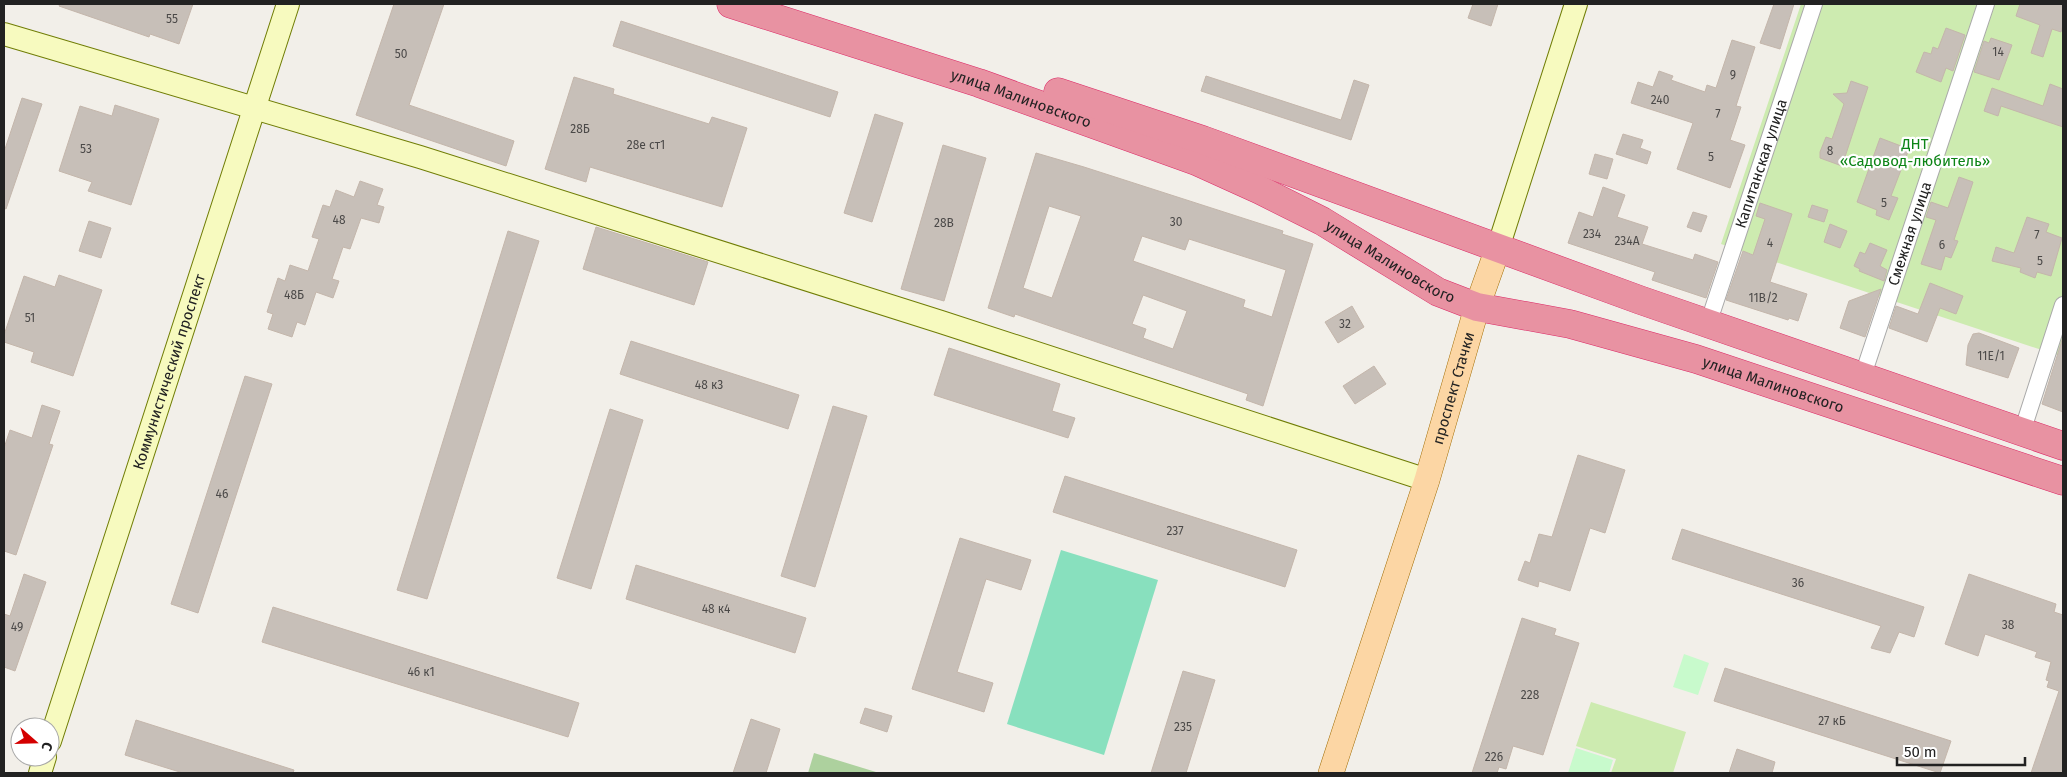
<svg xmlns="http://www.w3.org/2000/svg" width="2067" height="777" viewBox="0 0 2067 777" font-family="'Fira Sans',sans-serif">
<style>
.grass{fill:#cdebb0}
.forest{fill:#add19e}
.park{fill:#c8facc}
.pitch{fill:#88e0be}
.building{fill:#c7bfb8;stroke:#c4b6ab;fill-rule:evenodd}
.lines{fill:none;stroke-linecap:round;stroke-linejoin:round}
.street-casing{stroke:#a9a9a9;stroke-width:18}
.secondary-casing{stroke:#707d05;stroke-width:24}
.primary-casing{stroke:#a06b00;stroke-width:26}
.highway-casing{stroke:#dc2a67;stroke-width:29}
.street{stroke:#fff;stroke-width:16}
.secondary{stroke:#f7fabf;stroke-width:22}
.primary{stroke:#fcd6a4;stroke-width:25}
.highway{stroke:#e892a2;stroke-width:28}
.labels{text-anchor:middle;stroke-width:4.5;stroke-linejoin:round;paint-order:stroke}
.number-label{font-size:12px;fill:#4b4948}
.street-label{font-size:15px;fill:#222;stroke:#fff}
.park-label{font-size:15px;fill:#0c8416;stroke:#fff}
</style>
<rect width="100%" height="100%" fill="#f2efe9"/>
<path class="grass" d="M1801,4H2063V357L1721,244Z
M1591,702L1686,732L1673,773H1611L1616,759L1576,746Z"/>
<path class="forest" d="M814,753L876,772V773H808Z"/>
<path class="park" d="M1684,654L1709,663L1698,695L1673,687Z
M1576,748L1613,760L1609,773H1568Z"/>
<path class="pitch" d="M1061,550L1158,580L1104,755L1007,724Z"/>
<path class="building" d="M60,4H193L179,44L150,34L149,37L59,6Z
M394,4H444L409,105L514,141L506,166L356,115Z
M1473,4H1498L1491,26L1468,18Z
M1774,4H1794L1780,49L1760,43Z
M2020,4H2063V25L2061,32L2052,29L2043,57L2031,53L2040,25L2016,16Z
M621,21L838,92L830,117L613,46Z
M1946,28L1965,35L1953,71L1946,68L1941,82L1916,72L1924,52L1931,54L1933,47L1938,49Z
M1991,38L2012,45L1999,80L1974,72L1984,41L1989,43Z
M1732,40L1755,47L1736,106L1741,107L1730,140L1745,145L1730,188L1677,169L1693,123L1631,103L1638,82L1653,87L1659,71L1673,76L1671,80L1705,92L1707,85L1716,88Z
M1206,76L1341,120L1354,80L1369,85L1351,140L1201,91Z
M574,77L614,89L613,94L709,124L712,117L747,128L722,207L590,167L586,182L545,169Z
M1851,81L1868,87L1842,166L1820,158V152L1826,137L1832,139L1844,104L1833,94L1847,93Z
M2050,84L2063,89V127L2001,106L1998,116L1984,111L1992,88L2043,106Z
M22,98L42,104L6,209L4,208V152Z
M115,105L159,119L131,205L88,191L92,182L59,171L80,106L112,116Z
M875,114L903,123L872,222L844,213Z
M1623,134L1643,140L1640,148L1651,152L1647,164L1616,154Z
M1880,138L1909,149L1891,196L1898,198L1889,220L1876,215L1877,210L1857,202Z
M943,145L986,158L944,301L901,289Z
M1036,153L1084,167L1283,231L1282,234L1313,244L1263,406L1246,400L1248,394L1015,314L1014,317L988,308ZM1049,206L1081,216L1052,298L1023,288ZM1142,236L1185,250L1189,239L1286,270L1272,317L1243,307L1245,300L1133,261ZM1143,295L1187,311L1173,349L1143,338L1146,329L1132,324Z
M1595,154L1613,159L1607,179L1589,174Z
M1959,177L1973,182L1954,240L1958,241L1951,258L1945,256L1941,270L1921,264L1936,220L1926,217L1931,202L1948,208Z
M360,181L383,189L377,205L384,207L379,223L361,218L350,249L343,247L332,279L339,281L333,298L316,292L305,325L297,322L292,337L268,329L273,314L267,312L278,278L285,281L290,265L308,271L319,239L312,237L323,205L330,207L336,190L354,197Z
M1603,187L1625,195L1617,217L1648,227L1642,244L1693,260L1695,254L1718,262L1706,298L1652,280L1655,272L1568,243L1579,212L1593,217Z
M1760,203L1792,214L1770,282L1807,294L1798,321L1789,318L1788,320L1726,300L1743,251L1753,255L1765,219L1756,216Z
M1812,205L1828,210L1824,222L1808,217Z
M1693,212L1707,216L1701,232L1687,227Z
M2027,217L2049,224L2046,232L2062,238L2051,276L2037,272L2035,278L2020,272L2021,268L1992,261L1996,247L2014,253Z
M89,221L111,228L101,258L79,251Z
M1830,224L1847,231L1840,248L1824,242Z
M596,227L708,262L694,305L583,269Z
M508,231L539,241L427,599L397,590Z
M1870,243L1887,250L1880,266L1887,270L1884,281L1859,271L1860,269L1854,266L1860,252L1865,254Z
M59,275L102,290L73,376L31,362L34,352L4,342V335L24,276L55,287Z
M1930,283L1963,296L1956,314L1940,308L1927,342L1889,328L1896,306L1918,314Z
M1881,289L1865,337L1840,328L1849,301Z
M1352,306L1364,327L1338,343L1325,322Z
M1979,333L2019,348L2008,378L1966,365L1968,345L1973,334Z
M2063,337V412L2042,404Z
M631,341L799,395L788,429L620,374Z
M949,348L1060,384L1052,411L1075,418L1068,438L934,395Z
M1374,366L1386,384L1355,404L1343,386Z
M245,376L272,384L198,613L171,604Z
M42,405L60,411L49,444L53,445L16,555L4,551V448L10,430L32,438Z
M833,406L867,416L815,587L781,576Z
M610,409L643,420L591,589L557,578Z
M1578,455L1625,470L1605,533L1590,528L1570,591L1539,581L1538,587L1518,580L1525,561L1530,563L1539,534L1552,537Z
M1065,476L1297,550L1285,587L1053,512Z
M1682,529L1924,607L1914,637L1899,632L1890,653L1871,648L1881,626L1672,559Z
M960,538L1031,560L1021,590L986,579L957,672L993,683L984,712L912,689Z
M636,565L806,618L795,653L626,599Z
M24,574L46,582L15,671L4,667V614L10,616Z
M1969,574L2056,604L2054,612L2063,615V773H2031L2059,691L2047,687L2049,681L2046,680L2051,662L2035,657L2037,652L1985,634L1978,656L1945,644Z
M273,607L579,703L568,737L262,642Z
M1522,618L1556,629L1554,635L1579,643L1543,755L1513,746L1506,769L1499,767L1497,773H1472Z
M1725,668L1951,741L1940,773L1714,701Z
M1183,671L1215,680L1186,773H1151Z
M865,708L892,716L887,732L860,723Z
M751,719L780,729L766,773H733Z
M136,720L294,770L293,773H183L125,755Z
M1737,749L1775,762L1772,773H1729Z"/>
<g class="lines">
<g class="street-casing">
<g id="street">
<path id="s1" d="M1708,324L1814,4"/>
<path id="s2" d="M1862,378L1986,4"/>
<path d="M2022,432L2063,305"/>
</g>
</g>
<g class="secondary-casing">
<g id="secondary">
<path d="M4,34L420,157L941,322L1427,480"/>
<path d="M1498,248L1576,4"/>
<path id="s3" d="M50,741L288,4"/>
<path d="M40,773L45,757"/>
</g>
</g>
<g class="primary-casing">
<g id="primary">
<path id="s4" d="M1331,773L1427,480L1477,307L1498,248"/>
</g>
</g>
<g class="highway-casing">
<g id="highway">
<path id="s5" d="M731,4L979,83L1196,161L1260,190L1322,221L1438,292L1477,307L1570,324L1696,359L2063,481"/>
<path d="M1058,92L1203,140L1640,300L2063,446"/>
</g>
</g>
<use href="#street" class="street"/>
<use href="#secondary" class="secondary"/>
<use href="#primary" class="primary"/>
<use href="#highway" class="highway"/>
</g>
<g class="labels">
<g class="number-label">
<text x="172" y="23">55</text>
<text x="1998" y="56">14</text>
<text x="401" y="58">50</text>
<text x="1733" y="79">9</text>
<text x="1660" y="104">240</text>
<text x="1718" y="118">7</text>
<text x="580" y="133">28Б</text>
<text x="646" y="149">28е ст1</text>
<text x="86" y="153">53</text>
<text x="1830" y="155">8</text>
<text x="1711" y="161">5</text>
<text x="1884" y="207">5</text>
<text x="339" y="224">48</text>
<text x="1176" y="226">30</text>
<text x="944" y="227">28В</text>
<text x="1592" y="238">234</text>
<text x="2037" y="239">7</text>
<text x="1627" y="245">234А</text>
<text x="1770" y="247">4</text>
<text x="1942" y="249">6</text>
<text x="2040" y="265">5</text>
<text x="294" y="299">48Б</text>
<text x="1763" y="302">11В/2</text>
<text x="30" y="322">51</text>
<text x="1345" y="328">32</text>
<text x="1991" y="360">11Е/1</text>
<text x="709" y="389">48 к3</text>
<text x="222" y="498">46</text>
<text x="1175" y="535">237</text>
<text x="1798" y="587">36</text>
<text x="716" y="613">48 к4</text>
<text x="2008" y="629">38</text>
<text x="17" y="631">49</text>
<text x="421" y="676">46 к1</text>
<text x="1530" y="699">228</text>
<text x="1832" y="725">27 кБ</text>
<text x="1183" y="731">235</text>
<text x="1494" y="761">226</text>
</g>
<g class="street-label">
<text dy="5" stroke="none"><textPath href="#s5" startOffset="305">улица Малиновского</textPath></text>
<text dy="5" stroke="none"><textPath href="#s1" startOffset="169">Капитанская улица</textPath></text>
<text dy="5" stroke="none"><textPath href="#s2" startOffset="152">Смежная улица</textPath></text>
<text dy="5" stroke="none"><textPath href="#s5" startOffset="710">улица Малиновского</textPath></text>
<text dy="5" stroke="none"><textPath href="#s3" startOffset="388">Коммунистический проспект</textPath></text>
<text dy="5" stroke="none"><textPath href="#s5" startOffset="1115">улица Малиновского</textPath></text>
<text dy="5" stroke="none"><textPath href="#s4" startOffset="404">проспект Стачки</textPath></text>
</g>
<g class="park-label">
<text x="1915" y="149">ДНТ<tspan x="1915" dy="17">«Садовод-любитель»</tspan></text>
</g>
</g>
<rect width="2067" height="777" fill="none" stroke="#222222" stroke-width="10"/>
<g transform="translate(35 742) rotate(110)"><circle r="24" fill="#ffffff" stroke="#a7a7a7"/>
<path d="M0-4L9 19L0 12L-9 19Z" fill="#d40000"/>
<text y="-8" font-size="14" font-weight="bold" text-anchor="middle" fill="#222222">С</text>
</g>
<path d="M1897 757v8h128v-8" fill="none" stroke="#222222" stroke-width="2.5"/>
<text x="1904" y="757" font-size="15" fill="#222222" stroke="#ffffff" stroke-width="4" paint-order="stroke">50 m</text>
</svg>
